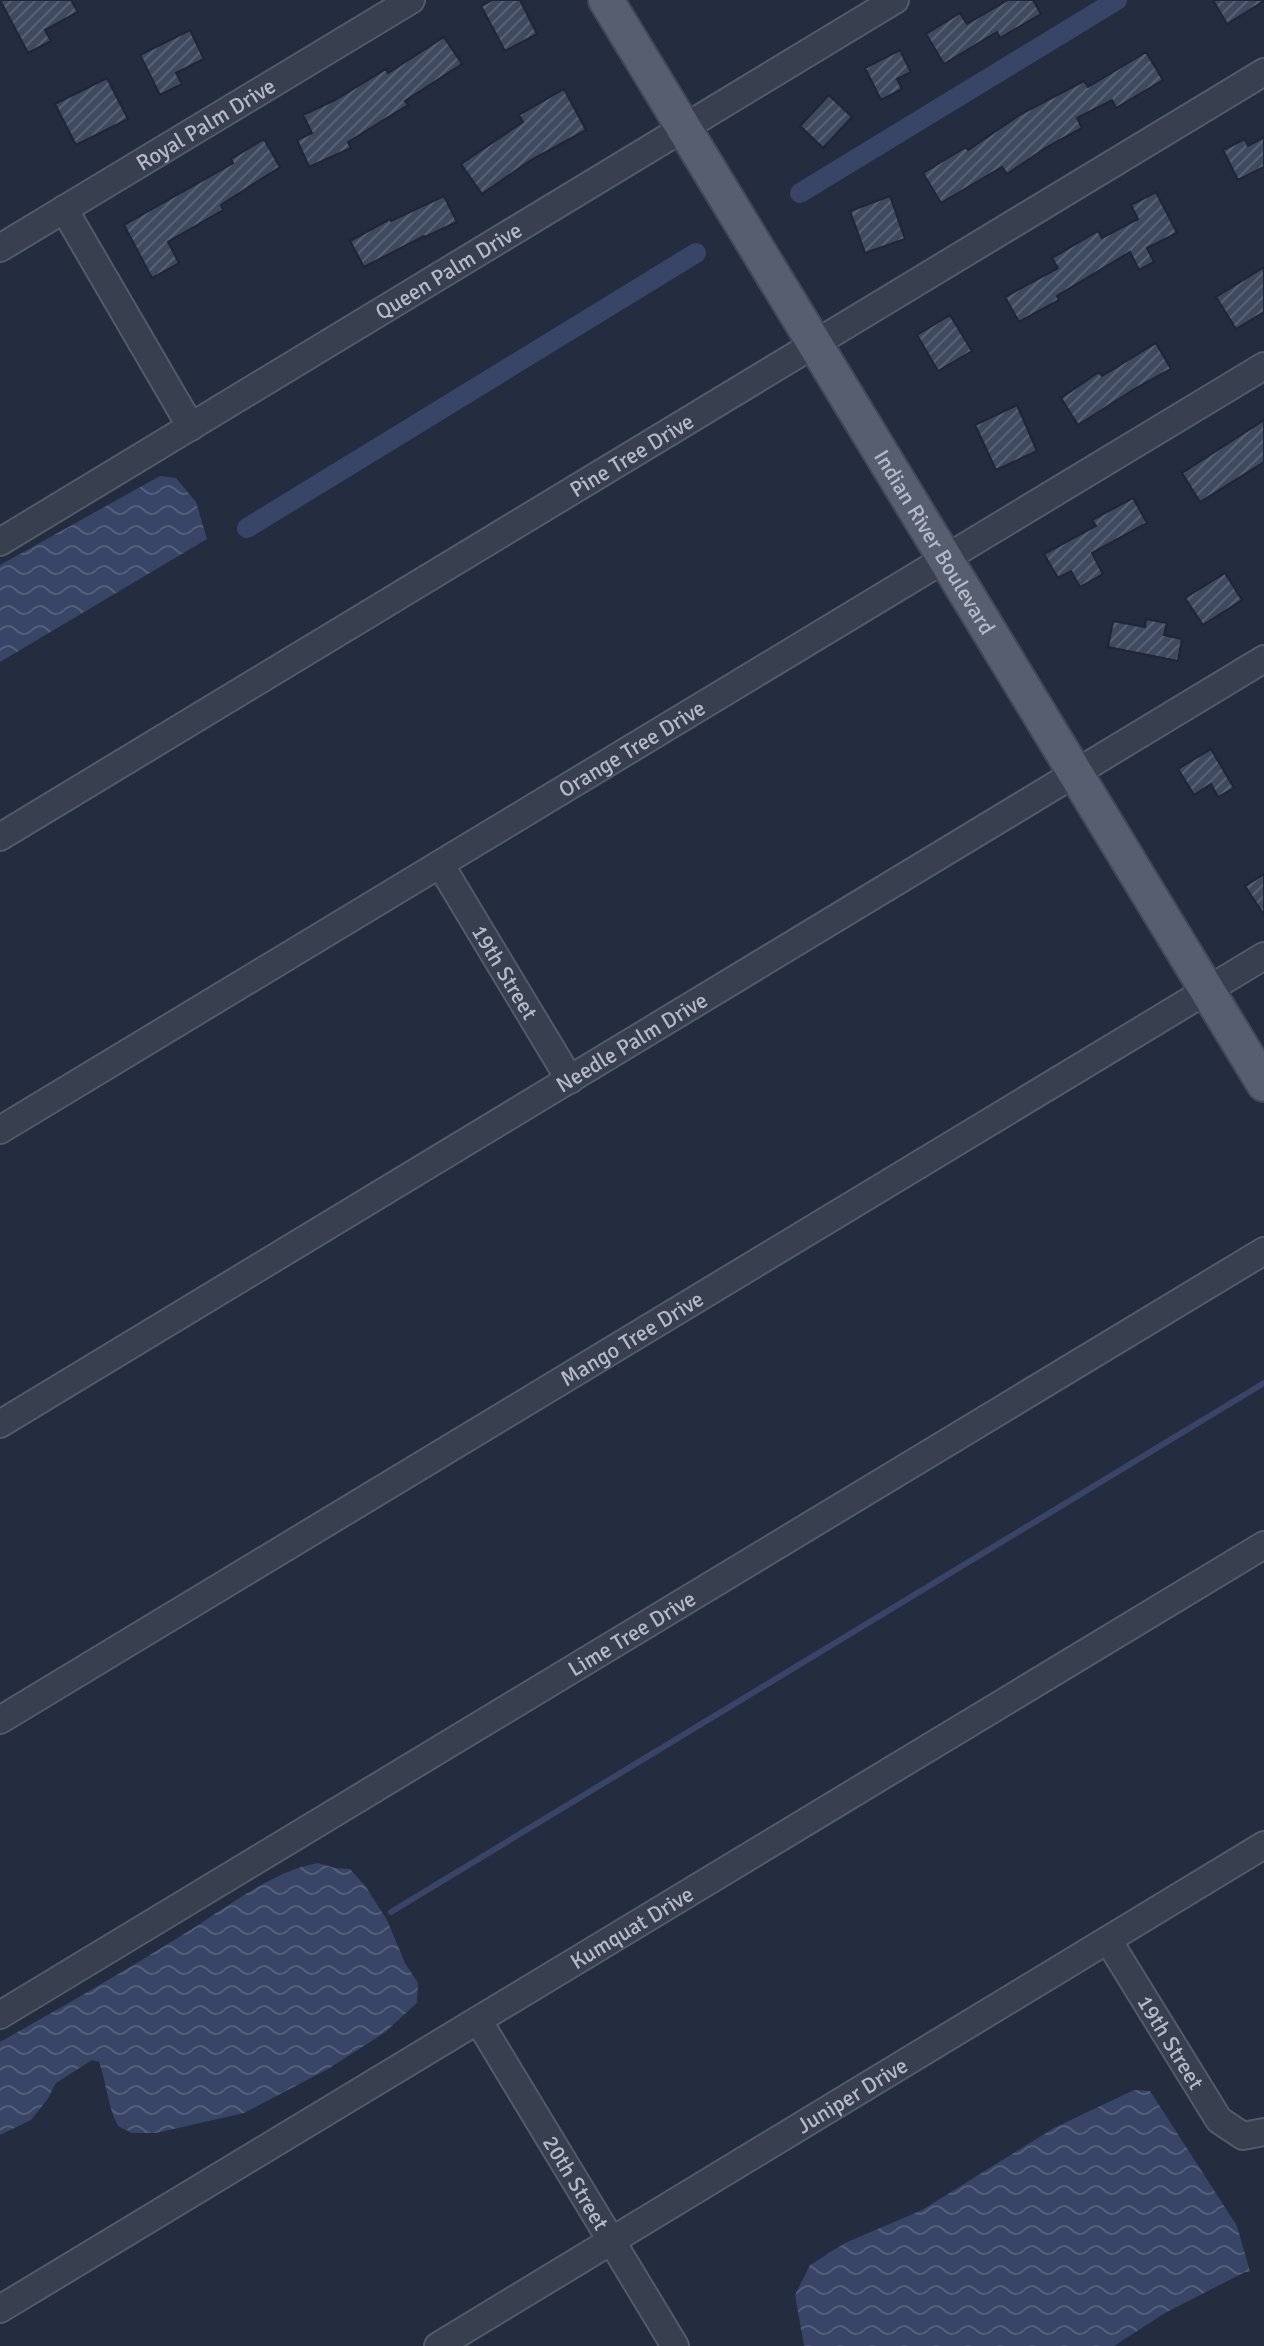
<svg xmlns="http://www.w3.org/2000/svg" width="1264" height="2346" viewBox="0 0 1264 2346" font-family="Signika,sans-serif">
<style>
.water{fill:url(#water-waves)}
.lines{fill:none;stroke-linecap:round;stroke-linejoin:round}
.stream{stroke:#384567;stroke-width:6}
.canal{stroke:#384567;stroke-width:20}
.building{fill:url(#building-hatch);stroke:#1f2637;stroke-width:2}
.minor-casing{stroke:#535a6a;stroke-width:30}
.major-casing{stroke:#424859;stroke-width:38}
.minor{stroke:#383f4f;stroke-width:26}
.major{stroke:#565e6f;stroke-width:34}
.labels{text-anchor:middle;stroke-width:6;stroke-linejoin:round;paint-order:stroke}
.street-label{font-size:22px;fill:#b5baca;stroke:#1d2435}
</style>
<defs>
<pattern id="water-waves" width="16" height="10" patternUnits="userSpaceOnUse" patternTransform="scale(2)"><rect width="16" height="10" fill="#384567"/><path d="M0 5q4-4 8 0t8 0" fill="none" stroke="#535e7b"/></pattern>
<pattern id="building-hatch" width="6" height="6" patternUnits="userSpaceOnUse" patternTransform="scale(2)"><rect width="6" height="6" fill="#404a5f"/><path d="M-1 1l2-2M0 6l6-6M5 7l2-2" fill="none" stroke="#596275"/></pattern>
</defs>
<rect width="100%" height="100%" fill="#242c40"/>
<path class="water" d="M160,476L176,478L196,502L207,539L0,662V565Z
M318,1863L335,1868L350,1869L366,1887L387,1920L405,1963L418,1983L417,2003L384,2033L328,2069L244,2113L156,2133H132L118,2126C107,2105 107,2084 99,2062L92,2060L56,2083L47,2100L31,2120L0,2135V2042C60,2008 120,1974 179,1937C220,1912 271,1871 318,1863Z
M1134,2090L1150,2091L1237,2226L1250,2272H1245L1165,2313L1114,2346H804L795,2295L810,2265L845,2243L922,2210L1054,2128Z"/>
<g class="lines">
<path class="stream" d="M391,1912L1264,1383"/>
<path class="canal" d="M800,193L1117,0
M247,528L696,253"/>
</g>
<path class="building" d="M0,0H71L78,12L45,30L51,41L28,53Z
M492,0H520L537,34L505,51L481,6Z
M1008,0H1033L1041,14L1000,38L997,32L944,64L926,34L960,13L967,24Z
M1213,0H1264V1L1227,24Z
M190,30L204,59L176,73L182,84L160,95L140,55Z
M444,37L462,64L405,101L408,105L348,142L351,148L309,167L297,140L312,133L303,115L335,100L386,69L388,73Z
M900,50L911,72L897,79L902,89L881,100L865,68Z
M1146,52L1163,80L1116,108L1112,100L1077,118L1082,128L1047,147L1007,174L1002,167L941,203L923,173L966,147L968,150L1021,114L1084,81L1088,87Z
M107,78L128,119L76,145L55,104Z
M564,89L586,130L531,160L482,194L461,164L523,122L519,115Z
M829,95L852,117L823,148L800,126Z
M1264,137V167L1238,180L1223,150L1245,139L1248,146Z
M264,139L280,167L221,205L223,210L168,242L179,263L152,278L124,225L233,163L231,159Z
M1156,192L1177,233L1147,248L1154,262L1139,270L1130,252L1057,296L1059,300L1019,322L1005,297L1058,268L1052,258L1098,231L1102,238L1138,219L1131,205Z
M444,196L457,222L425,237L424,236L364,267L350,241L390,219L391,221Z
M890,196L905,239L865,253L850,211Z
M1264,267V312L1236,329L1216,297Z
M950,315L972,351L938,371L917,335Z
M1156,343L1171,369L1136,388L1078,425L1061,398L1099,372L1102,376Z
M1017,405L1037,451L996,470L975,425Z
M1264,420V462L1200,502L1182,473Z
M1133,498L1147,523L1092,553L1103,574L1080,587L1071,571L1058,578L1044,554L1096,526L1092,520Z
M1225,573L1242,600L1203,625L1185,598Z
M1146,619L1167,623L1164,635L1182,639L1178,661L1108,647L1113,621L1145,627Z
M1211,749L1234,788L1218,797L1211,784L1194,795L1178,769Z
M1264,874V915L1245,886Z"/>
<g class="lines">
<g class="minor-casing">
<g id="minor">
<path d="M64,209L191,427"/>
<path id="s1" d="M0,248L411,0"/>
<path id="s2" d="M0,542L895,0"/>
<path id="s3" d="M0,837L1264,72"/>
<path id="s4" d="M440,864L570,1080"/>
<path id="s5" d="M0,1130L1264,366"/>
<path id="s6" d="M0,1424L1264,659"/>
<path id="s7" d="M0,1720L1264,956"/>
<path id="s8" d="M1108,1940L1219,2120L1243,2136L1264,2132"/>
<path id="s9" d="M0,2015L1264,1251"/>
<path id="s10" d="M478,2020L675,2346"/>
<path id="s11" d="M0,2309L1264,1545"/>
<path id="s12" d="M438,2346L1264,1845"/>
</g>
</g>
<g class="major-casing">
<g id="major">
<path id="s13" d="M606,0L1264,1084"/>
</g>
</g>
<use href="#minor" class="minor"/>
<use href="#major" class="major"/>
</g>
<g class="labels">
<g class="street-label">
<text dy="8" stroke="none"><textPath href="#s1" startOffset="240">Royal Palm Drive</textPath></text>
<text dy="8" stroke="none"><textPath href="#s2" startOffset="524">Queen Palm Drive</textPath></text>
<text dy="8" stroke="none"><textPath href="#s3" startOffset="738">Pine Tree Drive</textPath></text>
<text dy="8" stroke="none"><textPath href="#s13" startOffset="634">Indian River Boulevard</textPath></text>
<text dy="8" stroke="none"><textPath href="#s5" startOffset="738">Orange Tree Drive</textPath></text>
<text dy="8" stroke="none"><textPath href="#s4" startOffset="126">19th Street</textPath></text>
<text dy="8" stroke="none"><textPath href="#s6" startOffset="738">Needle Palm Drive</textPath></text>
<text dy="8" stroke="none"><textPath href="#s7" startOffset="738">Mango Tree Drive</textPath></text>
<text dy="8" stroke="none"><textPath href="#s9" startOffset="738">Lime Tree Drive</textPath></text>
<text dy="8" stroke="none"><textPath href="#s11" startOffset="738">Kumquat Drive</textPath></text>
<text dy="8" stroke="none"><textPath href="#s8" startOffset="120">19th Street</textPath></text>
<text dy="8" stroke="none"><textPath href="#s12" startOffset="484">Juniper Drive</textPath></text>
<text dy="8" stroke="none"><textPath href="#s10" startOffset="190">20th Street</textPath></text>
</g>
</g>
</svg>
